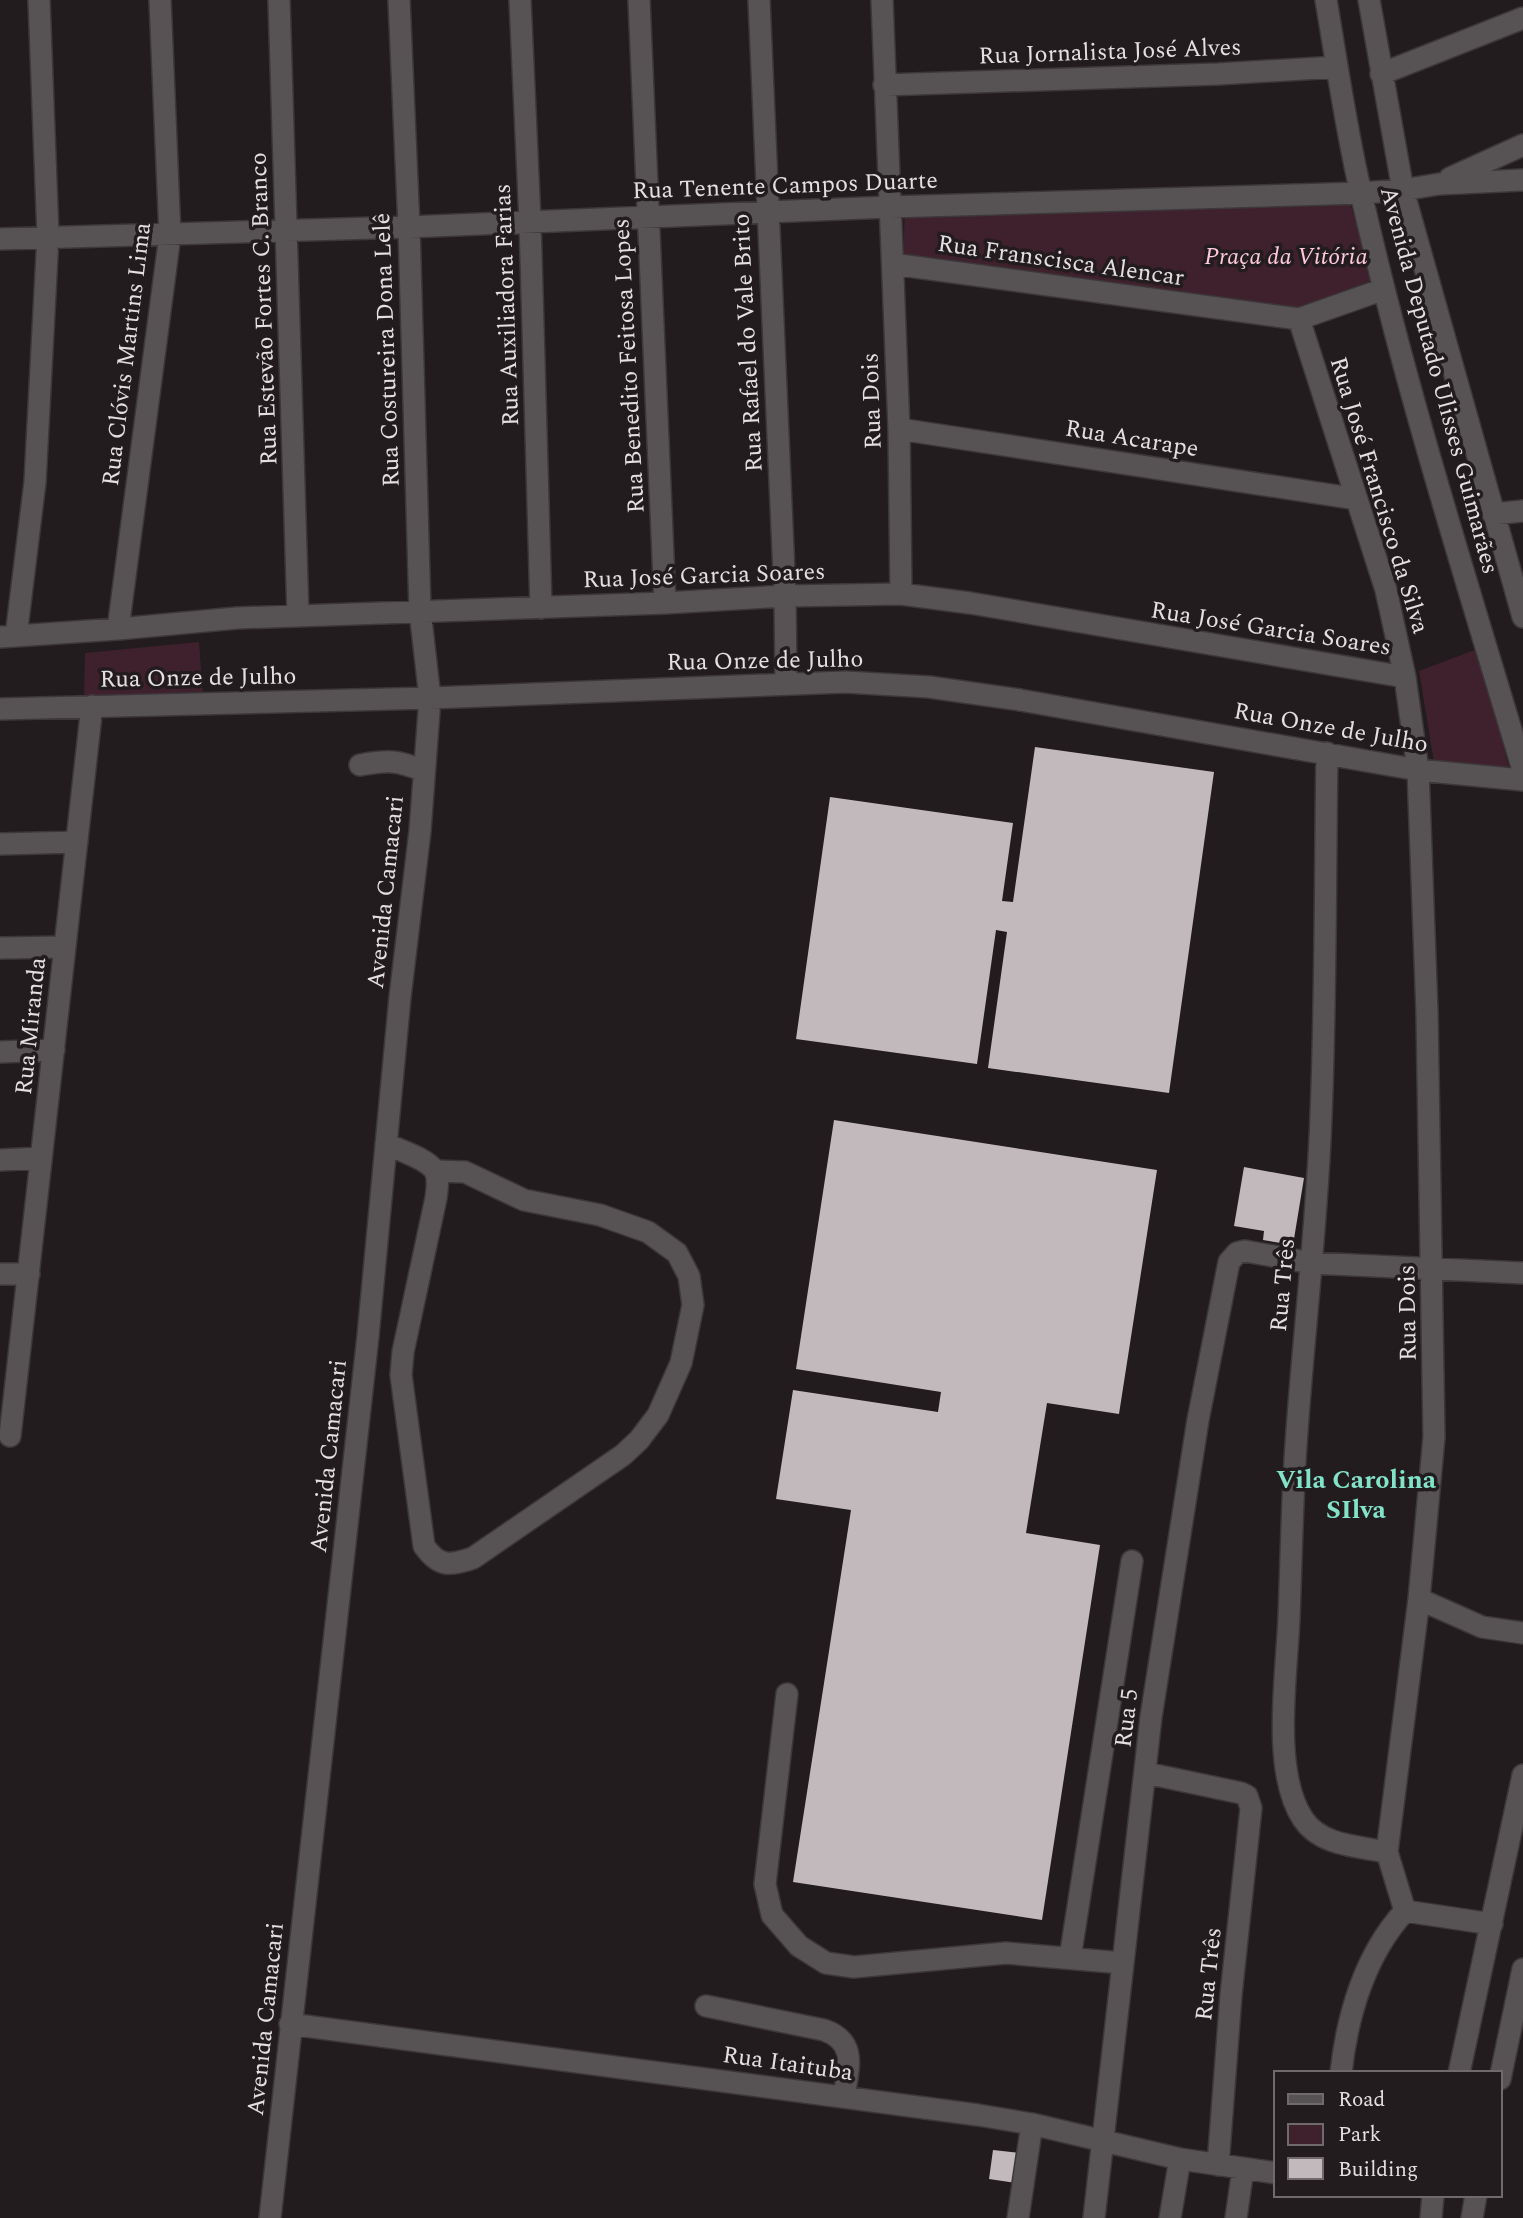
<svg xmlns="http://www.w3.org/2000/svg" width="1523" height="2218" viewBox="0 0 1523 2218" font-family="Spectral,serif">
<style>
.green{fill:#3f212e}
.building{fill:#c2b9bc}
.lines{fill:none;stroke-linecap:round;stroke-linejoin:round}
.minor-casing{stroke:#3d3739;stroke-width:24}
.minor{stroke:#575354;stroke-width:21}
.labels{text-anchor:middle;stroke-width:7;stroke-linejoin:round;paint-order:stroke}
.street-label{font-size:24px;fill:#e4dfe1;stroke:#221c1e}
.park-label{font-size:24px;font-style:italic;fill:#fec8dd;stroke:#221c1e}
.neighbourhood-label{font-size:26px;font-weight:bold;fill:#83e3c8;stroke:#221c1e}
</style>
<rect width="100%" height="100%" fill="#221c1e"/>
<path class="green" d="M1349,200L1373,280L1293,311L903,256L905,212Z
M199,642L203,696L84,698L85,653Z
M1480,648L1510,773L1435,768L1419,671Z"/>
<path class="building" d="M1035,747L1214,772L1169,1093L988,1068L1007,932L996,930L977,1064L796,1039L830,797L1013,823L1002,901L1013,902Z
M834,1120L1157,1170L1119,1414L1047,1403L1026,1533L1100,1545L1042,1920L793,1882L851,1510L776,1499L793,1390L938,1412L941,1392L796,1369Z
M1244,1167L1304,1178L1293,1245L1263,1240L1264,1231L1234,1226Z
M993,2150L1021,2153L1016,2183L989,2179Z"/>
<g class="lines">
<g class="minor-casing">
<path id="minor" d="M279,0L298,616
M520,0L530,221L541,608
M639,0L665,603
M759,0L785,596L786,684
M882,0L899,429L901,594
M1326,0C1337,64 1346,130 1361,193C1405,388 1466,579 1523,770
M1369,0L1403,190L1523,617
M1381,74L1523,18
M884,85L1218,74L1337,67
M1450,178L1523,145
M0,239L409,227L889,207L1361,193L1403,190L1439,184L1523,180
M893,264L1299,319L1384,289
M1299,319L1386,590L1405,677L1418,770L1427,1013L1434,1437L1419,1599L1387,1852L1405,1911
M899,429L1357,499
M1493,514L1523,511
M118,629L170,235L160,0
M16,636L35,482L48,236L39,0
M0,637L118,629L237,618L665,603L785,596L901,594L970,603L1405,677
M0,709L430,698L845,682L929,687L1020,700L1418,770L1523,780
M1327,753C1325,874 1326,995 1321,1116C1317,1231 1302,1345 1295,1460C1292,1512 1291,1565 1289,1617C1287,1673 1271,1771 1303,1819C1321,1846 1357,1846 1387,1852
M360,765C389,760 397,760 424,771
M0,844L77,842
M0,948L65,947
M0,1052L54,1050
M386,1144C399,1150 428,1159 435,1171C439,1179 437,1190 436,1198L403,1352L401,1375L424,1546C439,1567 449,1566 473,1558L623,1455L639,1440L658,1415L681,1363L693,1305L689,1276L677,1253L648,1232L600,1215L524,1200L465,1172L435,1171
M0,1160L41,1158
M0,1274H29
M10,1436L92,706
M1419,1599L1482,1627L1523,1633
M787,1694L765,1884L772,1915L799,1946L826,1963L854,1967L1006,1953L1123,1963
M1146,1773L1241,1793L1247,1796L1251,1808L1231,1995L1218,2165
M1405,1911L1492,1924
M1070,1958L1132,1561
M706,2006L824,2030C858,2042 848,2068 844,2097
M290,2024L978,2115L1032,2124L1180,2159L1276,2173
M1341,2073C1347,2016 1365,1954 1405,1911
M1459,2073L1523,1775
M1500,2079L1523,1969
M270,2218L368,1336L400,997L420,831L430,698L420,611L409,227L399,0
M1018,2218L1032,2124
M1094,2218L1151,1717L1198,1420L1229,1262L1237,1253L1245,1251L1311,1263L1523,1273
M1170,2218L1180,2159
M1236,2218L1243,2169
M1431,2218L1433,2195
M1472,2218L1476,2195"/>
</g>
<use href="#minor" class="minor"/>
</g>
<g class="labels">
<g class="street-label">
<text transform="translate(1110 51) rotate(-2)" y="8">Rua Jornalista José Alves</text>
<text transform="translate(785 185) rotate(-2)" y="8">Rua Tenente Campos Duarte</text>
<text transform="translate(1061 260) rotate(8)" y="8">Rua Franscisca Alencar</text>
<text transform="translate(506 305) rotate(-92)" y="8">Rua Auxiliadora Farias</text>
<text transform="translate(263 309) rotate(-92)" y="8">Rua Estevão Fortes C. Branco</text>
<text transform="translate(747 343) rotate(-93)" y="8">Rua Rafael do Vale Brito</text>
<text transform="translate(386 350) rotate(-92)" y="8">Rua Costureira Dona Lelê</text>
<text transform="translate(126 354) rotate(-83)" y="8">Rua Clóvis Martins Lima</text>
<text transform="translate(628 366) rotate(-93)" y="8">Rua Benedito Feitosa Lopes</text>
<text transform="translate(1440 380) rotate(75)" y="8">Avenida Deputado Ulisses Guimarães</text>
<text transform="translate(871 401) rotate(-92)" y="8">Rua Dois</text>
<text transform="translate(1132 438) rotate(9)" y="8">Rua Acarape</text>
<text transform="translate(1380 495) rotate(73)" y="8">Rua José Francisco da Silva</text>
<text transform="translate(704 575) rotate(-2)" y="8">Rua José Garcia Soares</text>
<text transform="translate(1271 628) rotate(9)" y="8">Rua José Garcia Soares</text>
<text transform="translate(765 660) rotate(-1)" y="8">Rua Onze de Julho</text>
<text transform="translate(198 677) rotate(-1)" y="8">Rua Onze de Julho</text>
<text transform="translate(1331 727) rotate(10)" y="8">Rua Onze de Julho</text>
<text transform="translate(385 892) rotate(-84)" y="8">Avenida Camacari</text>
<text transform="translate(30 1026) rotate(-84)" y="8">Rua Miranda</text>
<text transform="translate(1282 1285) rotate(-85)" y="8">Rua Três</text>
<text transform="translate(1407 1313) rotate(-91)" y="8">Rua Dois</text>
<text transform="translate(328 1456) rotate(-84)" y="8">Avenida Camacari</text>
<text transform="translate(1126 1718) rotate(-83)" y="8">Rua 5</text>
<text transform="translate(1208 1974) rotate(-84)" y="8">Rua Três</text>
<text transform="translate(265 2019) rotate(-84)" y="8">Avenida Camacari</text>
<text transform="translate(788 2063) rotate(8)" y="8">Rua Itaituba</text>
</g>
<g class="park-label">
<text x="1286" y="264">Praça da Vitória</text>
</g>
<g class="neighbourhood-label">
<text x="1356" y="1488">Vila Carolina<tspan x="1356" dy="30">SIlva</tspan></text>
</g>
</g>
<rect x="1274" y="2071" width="228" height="126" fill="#221c1e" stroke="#706a6c" stroke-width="2"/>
<rect x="1288" y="2094" width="35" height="10" fill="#575354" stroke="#706a6c" stroke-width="2"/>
<text x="1338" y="2106" font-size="21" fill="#e4dfe1">Road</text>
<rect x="1288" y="2124" width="35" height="21" fill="#3f212e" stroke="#706a6c" stroke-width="2"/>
<text x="1338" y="2141" font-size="21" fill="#e4dfe1">Park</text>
<rect x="1288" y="2158" width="35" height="21" fill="#c2b9bc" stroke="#706a6c" stroke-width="2"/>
<text x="1338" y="2176" font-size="21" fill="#e4dfe1">Building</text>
</svg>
